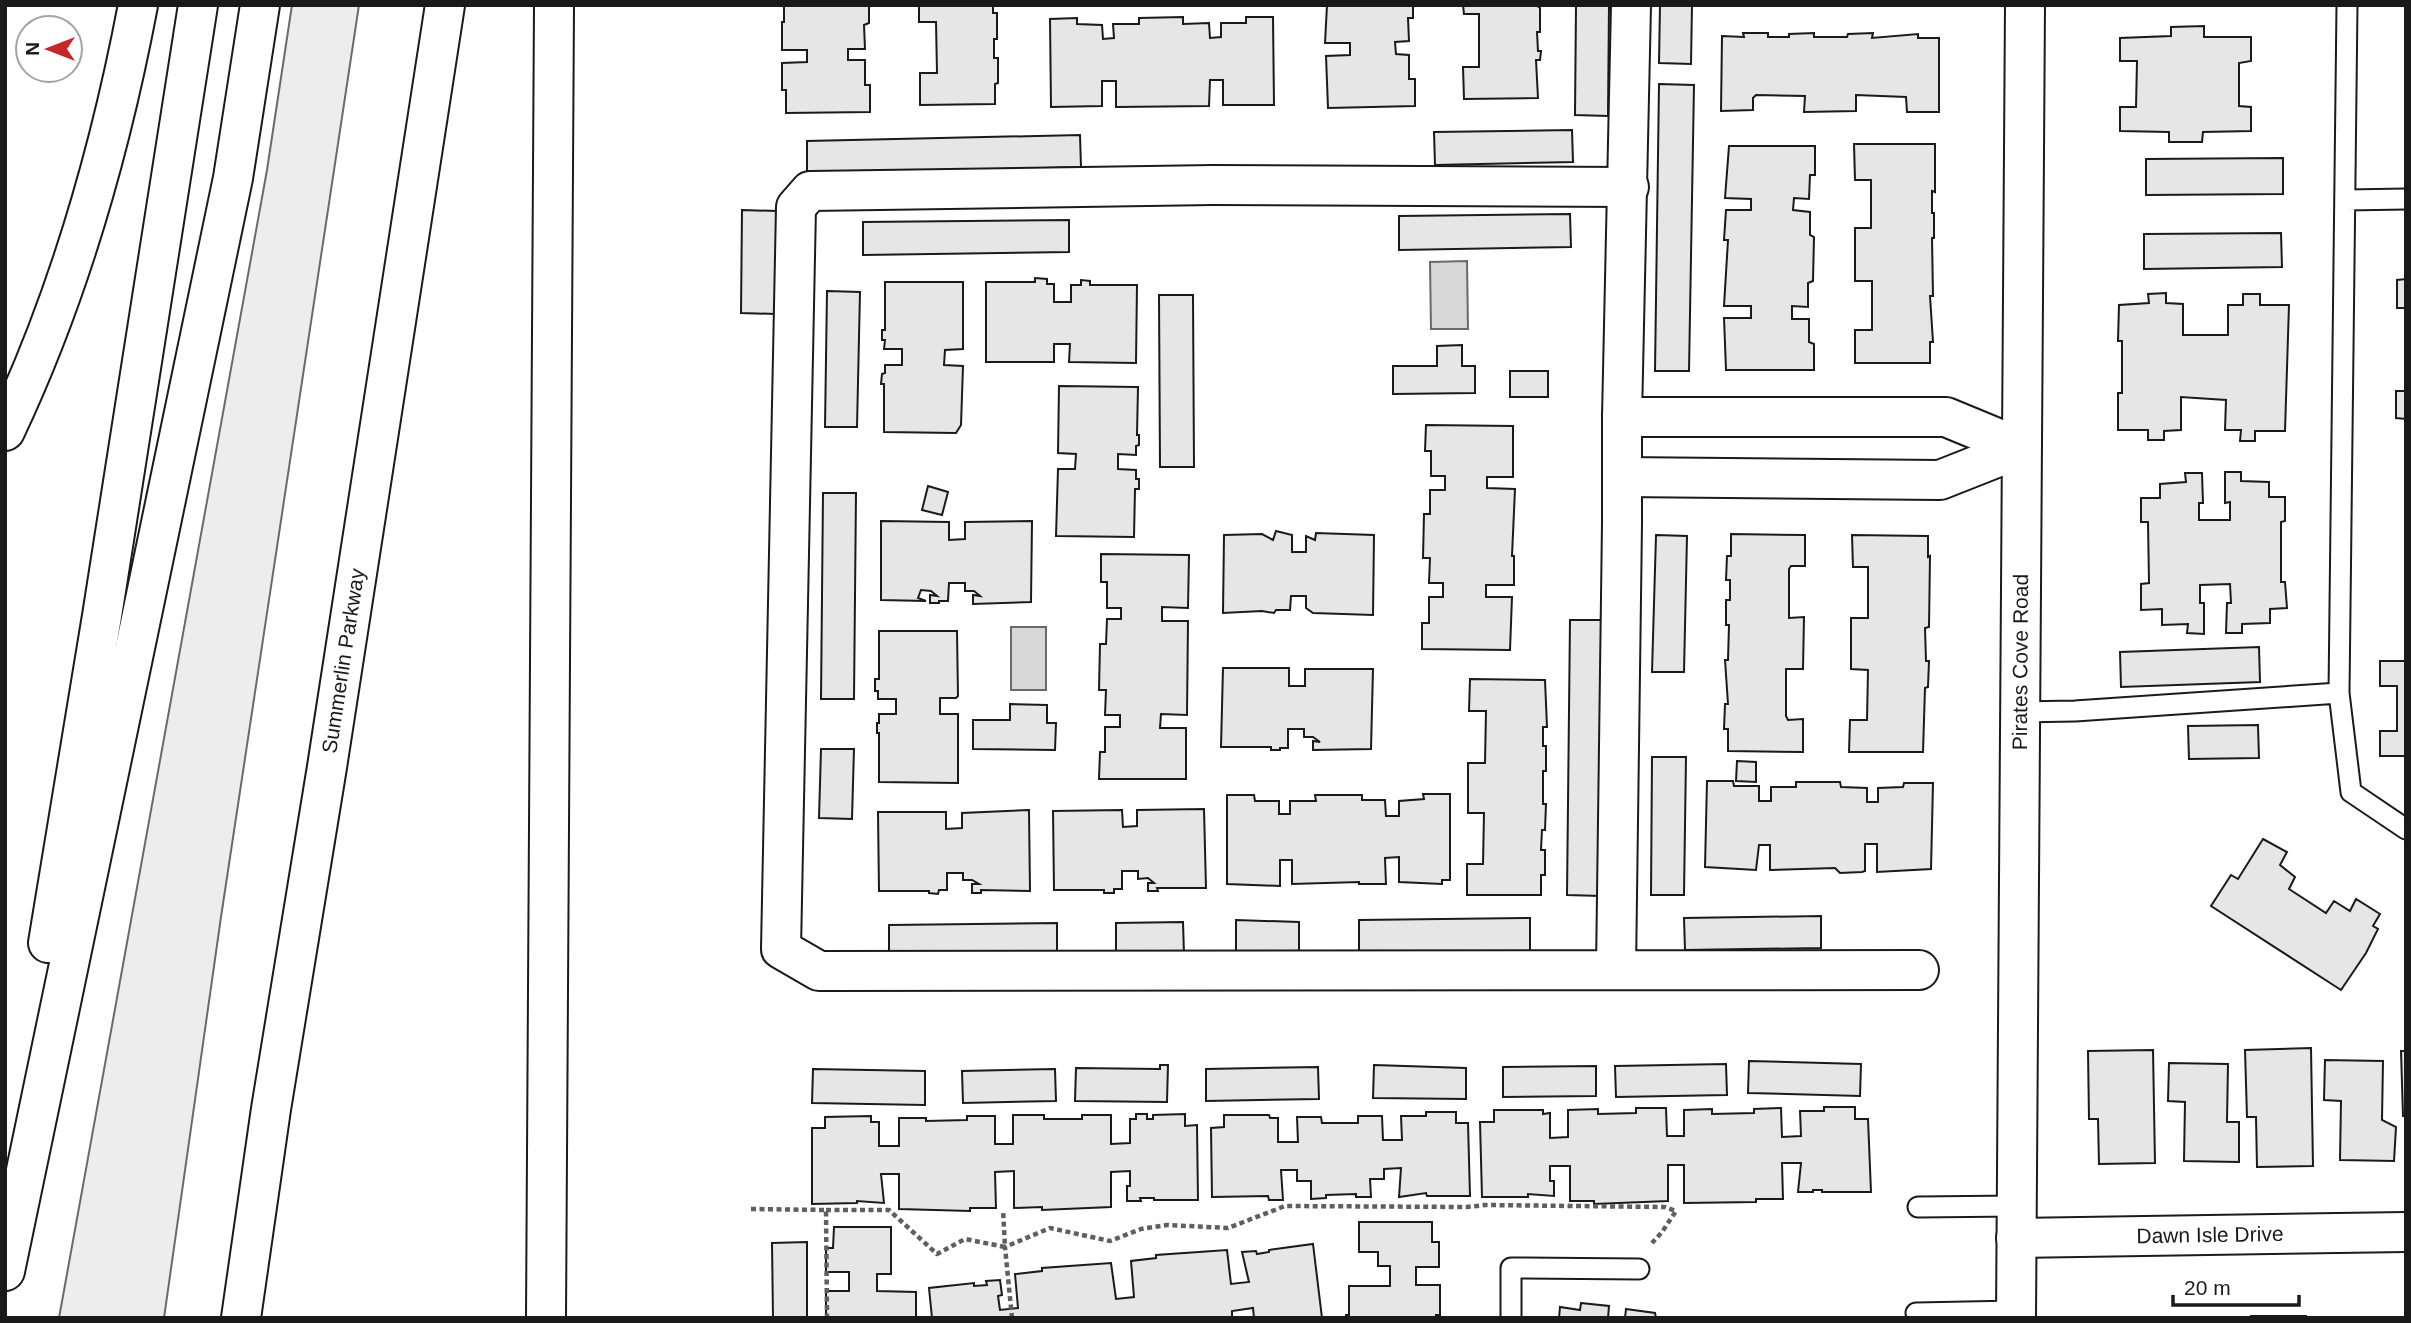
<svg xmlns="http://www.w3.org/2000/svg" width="2411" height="1323" viewBox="0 0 2411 1323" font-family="Arial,sans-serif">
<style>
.built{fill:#ededed;stroke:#6a6a6a;stroke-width:2}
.water{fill:#d7d7d7;stroke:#6a6a6a;stroke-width:2}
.building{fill:#e6e6e6;stroke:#1a1a1a;stroke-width:2}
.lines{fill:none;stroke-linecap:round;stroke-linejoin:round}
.service-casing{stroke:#1a1a1a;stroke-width:23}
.minor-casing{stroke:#1a1a1a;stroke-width:42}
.motorway-casing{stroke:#1a1a1a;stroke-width:42}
.path{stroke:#5f5f5f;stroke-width:4.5;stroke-dasharray:5 3.5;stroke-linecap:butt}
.service{stroke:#fff;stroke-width:19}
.minor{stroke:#fff;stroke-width:38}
.motorway{stroke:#fff;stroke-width:38}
.labels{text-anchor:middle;stroke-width:5;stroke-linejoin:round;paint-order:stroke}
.street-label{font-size:21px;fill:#1a1a1a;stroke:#fff}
</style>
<rect width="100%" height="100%" fill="#fff"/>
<path class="built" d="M292,5H359L221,917L164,1318H59L267,170Z"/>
<path class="water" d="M1467,261L1468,329H1431L1430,262Z
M1011,627H1046V690H1011Z"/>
<path class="building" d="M784,5H869V23L864,25L865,49H848V60H865V85H870V112L786,113V90H782V63L807,62V50H782V22H784Z
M919,5H993V13H997V39H994V58H998V83L995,84V104L920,105V73H937L936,22H919Z
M1327,5H1413V18H1408L1409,41L1395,42L1396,54L1409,55V79H1415V106L1328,108L1326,56L1350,55V43H1325Z
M1463,5H1536L1540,8V32H1537L1538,51H1541L1540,60H1536L1538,98L1464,99L1463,67H1479V14H1464Z
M1576,5H1609L1608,116L1575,115Z
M1660,5H1692L1691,64L1659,63Z
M1183,17V24L1209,23L1210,38L1221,37V23H1246V17H1273L1274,105H1223V80H1210L1209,106L1116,107V81H1102V106L1051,107L1050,19L1077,18V24L1102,25L1103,39L1114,38L1113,24H1139V18Z
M2204,26V37H2251V61L2239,63V106L2251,107V131L2203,132L2202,142H2169V132L2120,131V107H2136L2137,61H2120V38L2171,36V27Z
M1743,33H1768V37H1789V34L1814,33V37H1847L1848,34L1873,33L1872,38L1918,34V38H1939V112H1907L1906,97L1856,95V111L1804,112L1805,96L1756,95L1753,98V110L1721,111L1722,36L1744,37Z
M1659,84L1694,85L1689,371H1655Z
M1572,130L1573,162L1435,165L1434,132Z
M1080,135L1081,167L807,174V141Z
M1854,144H1935V192L1932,191V213H1934V238H1932L1933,296H1930L1933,342H1930V363H1855V330H1872V281H1855V228H1871V180H1855Z
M1729,146H1815V175H1810L1809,199L1794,198L1793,210L1810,212V235L1814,237L1813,281L1808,283V307L1792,306V319H1809V342L1814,344V370H1726L1724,318H1751V306H1724L1728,240H1724L1726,210H1751V199L1725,198Z
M2283,158V194L2146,195V159Z
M742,210L777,211L775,314L741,313Z
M1570,214L1571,247L1399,250V216Z
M1069,220V252L863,255V222Z
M2281,233L2282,267L2144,269V234Z
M1035,278L1047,279V284H1054V302H1071V285H1081V280L1090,281V285H1137L1136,363L1069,362L1070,344H1054V362H986V282H1035Z
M2406,279V308H2397V280Z
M885,282H963V349L945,350L944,365L963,366L961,425L956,433L884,432V384H881L882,374L885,373V365H902V349H884L885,340H882V330H885Z
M827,291L860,292L857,427H825Z
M2166,293V303L2183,304V335H2228V305H2243V294H2260V305H2289L2285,431H2255V441H2240L2241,430H2225L2226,400L2181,397V430L2164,431V440H2148V430H2118V393H2122V341H2118L2119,305L2149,303L2148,294Z
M1159,295H1193L1194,467H1160Z
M1462,345V366H1475V393L1393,394V366H1437V346Z
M1510,371H1548V397H1510Z
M1059,386L1138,387L1137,435H1139V445L1136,446V455L1118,454V469L1136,470V479H1139V489H1135L1134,537L1056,536L1058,469H1075L1076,454L1058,453Z
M2396,391H2406V419L2396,418Z
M1426,425L1513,426V477H1487V488L1515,489L1512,556H1514V585H1486V597H1512L1510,650L1422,649V623H1429V597H1443V583H1429L1430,558H1423L1424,514H1430V490H1445V476H1431V451H1425Z
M2225,472H2241V481L2269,482V497H2285V521L2281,522V582H2285L2287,608L2270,609V623L2242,624V633H2226L2227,603H2231L2230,584L2200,585V603H2204V634L2187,633L2188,624L2162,625V609L2141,610V584L2149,583L2148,522H2141V498H2160V484L2186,482L2185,473H2202L2203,503H2199V520H2230V502L2225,503Z
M928,486L948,492L942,515L922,510Z
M823,493H856L854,699H821Z
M881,521L949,522V540L965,539V522L1032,521L1031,602L973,604V595L980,596L974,591H965V583H949L948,601H939V603H930V595L937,596L931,591L921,590L918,598L926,601L881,600Z
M1276,531L1292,535V552H1306V536L1315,540L1316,533L1374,535L1373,615L1313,613L1306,608V596H1291L1290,610H1276L1274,613L1262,611L1223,613L1224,535L1262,534L1273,540Z
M1731,534L1805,535V566H1791L1789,569V618L1804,617L1803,669H1786V716L1788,720L1803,719V752L1728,751V729H1724L1725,704H1728L1725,660H1728L1729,625H1726V600H1730V580H1726L1727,556H1731Z
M1656,535L1687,536L1684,672H1652Z
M1852,535L1928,536V557L1930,556L1929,627L1925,628L1926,661H1929L1928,687L1925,688L1923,752H1849L1850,720H1867L1868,670L1851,669V618H1868V567H1853Z
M1101,554L1189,555L1188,608L1162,607V621H1188L1187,715L1161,714L1160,728H1186V779H1099L1100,752H1105V727H1120V715H1105L1106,690H1099L1100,644H1106L1107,619H1121V608H1107V582H1101Z
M1570,620H1603L1601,896L1567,895Z
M879,631H957L958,696L956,698H940V714H958V783L879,782V733H877V723H879V714H896V699H878V691H875V679H879Z
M2259,647L2260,682L2121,687L2120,652Z
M2380,661H2406V756H2380V731H2397V686H2380Z
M1223,668H1289V686H1305V669H1373L1371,749L1313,750V741L1320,742L1313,737H1304V729H1288V748H1280V750H1271V747H1221Z
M1470,679L1545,680L1547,727H1543V746H1546V771H1543V804H1546L1545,830H1542L1541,850H1545V875H1541V895H1467V864H1483L1484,813H1468V763H1485L1486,711H1469Z
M1010,704L1047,705V723H1056L1055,750L973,749V720H1010Z
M2258,725L2259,758L2189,759L2188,726Z
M821,749H854L852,819L819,818Z
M1652,757H1686L1684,895H1651Z
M1737,761L1756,762V782L1736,781Z
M1707,781H1733L1734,786H1759V801H1771V787H1796V782H1840L1841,787L1867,788V802H1878V788L1903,787L1904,783H1933L1931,869L1877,872V844H1865V871L1862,872L1840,873L1835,868L1770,870V845H1759L1756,870L1705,867Z
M1423,794H1450V880H1442V884L1399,882V857L1385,858L1386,884H1359V882L1292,884V860H1280V886L1227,884V795H1254L1255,801H1279V814H1290V801H1316L1315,795H1362V800H1385L1386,816H1399V801L1424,799Z
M1204,809L1206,888H1157L1158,891H1148V883H1154L1148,878L1138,879V871H1122V889H1114V893H1104V890H1054L1053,811L1122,810L1123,827L1137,826V810Z
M1029,810L1030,891L981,890V893H972V884H979L972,880H963V873H947V890H939L938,894L929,893V891H879L878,812H946V829L962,828V813Z
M2263,839L2287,852L2280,865L2295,877L2289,889L2326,913L2334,901L2350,911L2356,899L2380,914L2373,926L2378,929L2366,953L2341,990L2211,906L2231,875L2238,879Z
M1821,916V948L1685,950L1684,918Z
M1530,918V951L1359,953V920Z
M1236,920L1299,922V953L1236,952Z
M1183,922L1184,954L1116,956V923Z
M1057,923V955L889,958V925Z
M2311,1048L2313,1166L2257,1167L2256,1117H2247L2245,1050Z
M2153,1050L2155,1163L2099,1164L2098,1119H2089L2088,1051Z
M2401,1051H2406V1116H2403Z
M2325,1060L2383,1061L2382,1120L2396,1127L2394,1161L2340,1160L2341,1101L2324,1100Z
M1749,1061L1861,1064L1860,1096L1748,1093Z
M2169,1063L2228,1064L2227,1122H2239V1162L2184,1161L2185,1102L2168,1101Z
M1726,1064L1727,1095L1616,1097L1615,1066Z
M1160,1065H1168L1167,1102L1075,1101L1076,1068L1160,1069Z
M1374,1065L1466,1068V1099L1373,1098Z
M1596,1066V1096L1503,1097V1067Z
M1318,1067L1319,1099L1206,1101V1069Z
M813,1069L925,1071V1105L812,1103Z
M1055,1069L1056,1101L963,1103L962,1071Z
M1824,1107H1855V1119H1868L1871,1192H1822V1190H1813V1192H1798L1801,1163H1782L1783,1199H1756V1202L1684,1203V1165H1668V1201L1594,1204V1201H1570V1166H1550V1181H1554V1196L1528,1194V1197H1482L1480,1122H1494V1110H1543V1114L1550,1113V1138L1568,1137V1110L1598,1109V1114L1636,1113V1108H1666L1667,1136H1684V1110L1712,1109V1114L1754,1113V1109L1781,1108L1782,1137L1801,1136L1800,1111H1824Z
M1426,1112H1456V1123H1468L1470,1196H1427L1426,1193L1399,1197L1401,1168L1384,1169V1179H1370L1371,1197H1356V1194L1326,1195V1198L1311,1199V1181H1297V1170H1281L1283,1200H1269L1268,1196L1212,1197L1211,1128L1224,1127V1115H1269L1270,1118H1278V1142H1298L1297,1117H1321L1322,1123H1358V1116H1382L1383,1140H1402L1401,1116H1426Z
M1136,1114H1147V1119H1153V1115L1185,1114V1126L1197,1125L1198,1200H1154V1198H1140L1141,1201H1127V1186H1130V1171L1111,1172V1207L1042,1210V1207L1014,1208V1171L995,1172L996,1208H970V1211L899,1209V1174H881L884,1203L857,1201V1203L812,1204V1128H825V1117L871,1116V1122H879V1146H899V1118H926V1121L967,1120V1116H995V1144H1013V1115H1044V1119H1082V1115H1111V1144L1130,1143V1119H1136Z
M1359,1222H1432V1242H1439V1267H1416V1285H1440V1315H1436V1318H1346V1315H1349V1286H1390V1266H1378V1252H1359Z
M834,1227H891V1274H877V1291L916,1292V1318H826V1291H849V1272H826V1248H833Z
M807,1242V1318H773L772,1243Z
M1313,1244L1322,1318H1254L1253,1308L1232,1311V1318H932L929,1288L974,1283V1286L987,1285L986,1281L1000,1280L1002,1295L998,1296L1000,1310L1018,1308L1015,1274L1042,1271V1268L1111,1263L1116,1299L1134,1297L1131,1261L1156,1258V1255L1227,1250L1231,1284L1249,1282L1242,1252L1256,1251L1257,1254L1269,1252V1250Z
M1581,1303L1609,1306L1608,1318H1559L1560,1307L1580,1310Z
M1626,1309L1655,1313L1656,1318H1625Z
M2251,1316H2306V1318H2251Z"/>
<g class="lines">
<g class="service-casing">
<path id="service" d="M2347,5L2339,693L2351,792L2406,829
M2346,200L2406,199
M2021,712L2075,711L2339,693
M1918,1207L2017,1206
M1916,1313L2016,1311
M1511,1318V1268L1639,1269"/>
</g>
<g class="minor-casing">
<g id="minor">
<path d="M1629,187L1213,185L810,191L796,207L781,949L819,971L1919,970"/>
<path d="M1622,417H1946L2021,448"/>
<path d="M1622,477L1940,480L2021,448"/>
<path d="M1616,970L1622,523V417L1631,5"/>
<path id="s1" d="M2016,1238L2406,1232"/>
<path id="s2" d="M2016,1318L2025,5"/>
</g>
</g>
<g class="motorway-casing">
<g id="motorway">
<path d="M5,431C69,296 110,152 138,5"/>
<path d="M48,943L102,616L198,5"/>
<path d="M5,1271L233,178L260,5"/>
<path id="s3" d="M241,1318L271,1109L327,767L445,5"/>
<path d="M546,1318L554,5"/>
</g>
</g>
<path class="path" d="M751,1209L826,1210L827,1318
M826,1210H889L937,1254L965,1239L1005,1247L1003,1210
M1012,1318L1005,1247L1050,1228L1110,1241L1141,1229L1167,1225L1228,1228L1285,1206L1467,1207L1485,1205L1665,1207L1676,1211L1662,1232L1652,1243"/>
<use href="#service" class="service"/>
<use href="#minor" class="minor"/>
<use href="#motorway" class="motorway"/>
</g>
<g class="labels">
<g class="street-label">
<text dy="7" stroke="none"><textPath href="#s3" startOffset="665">Summerlin Parkway</textPath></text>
<text dy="7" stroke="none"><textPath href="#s2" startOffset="656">Pirates Cove Road</textPath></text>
<text dy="7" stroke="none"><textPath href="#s1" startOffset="194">Dawn Isle Drive</textPath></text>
</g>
</g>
<rect width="2411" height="1323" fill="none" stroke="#1a1a1a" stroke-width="14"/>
<g transform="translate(49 49) rotate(270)"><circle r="33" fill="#ffffff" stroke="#a3a3a3" stroke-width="2"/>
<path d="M0-5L12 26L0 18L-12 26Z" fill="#c62828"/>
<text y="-10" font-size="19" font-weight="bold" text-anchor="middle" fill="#1a1a1a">N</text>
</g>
<path d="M2173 1295v10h126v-10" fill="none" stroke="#1a1a1a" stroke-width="3.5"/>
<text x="2184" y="1295" font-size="21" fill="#1a1a1a" stroke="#ffffff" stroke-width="5" paint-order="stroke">20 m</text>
</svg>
